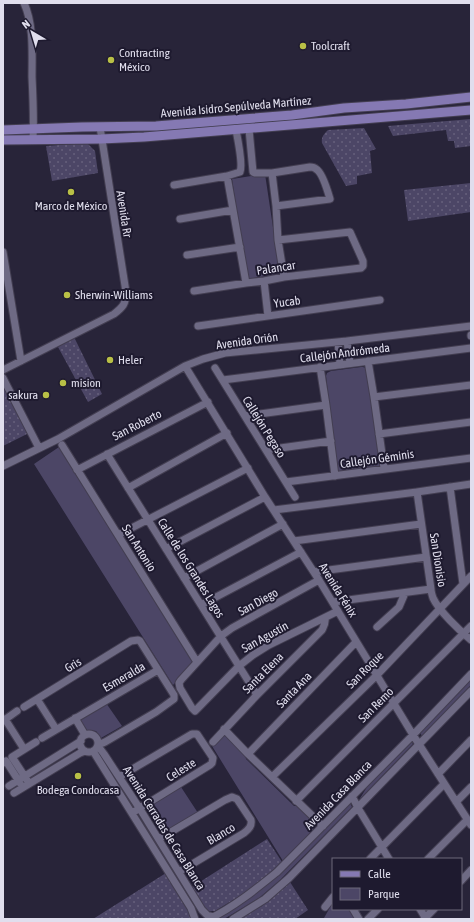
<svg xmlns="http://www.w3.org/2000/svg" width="474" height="922" viewBox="0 0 474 922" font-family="'Asap Condensed',sans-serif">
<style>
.grass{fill:url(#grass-dots)}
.park{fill:#4c4666}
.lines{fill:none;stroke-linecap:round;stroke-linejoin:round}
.minor-casing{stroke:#433e51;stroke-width:9}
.major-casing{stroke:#433e51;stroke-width:11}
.minor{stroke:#6e6a84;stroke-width:7}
.major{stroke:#8579b3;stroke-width:9}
.poi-dot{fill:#b9c046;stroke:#1e1a2f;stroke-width:1.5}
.labels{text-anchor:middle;stroke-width:4;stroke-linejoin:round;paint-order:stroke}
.poi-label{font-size:12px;fill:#e0deed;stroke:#1e1a2f;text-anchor:start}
.street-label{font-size:12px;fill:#e0deed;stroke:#1e1a2f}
</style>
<defs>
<pattern id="grass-dots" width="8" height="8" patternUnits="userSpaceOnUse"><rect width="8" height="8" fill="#4c4666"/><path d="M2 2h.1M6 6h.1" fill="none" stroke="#66607c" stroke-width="1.8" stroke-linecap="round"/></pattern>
</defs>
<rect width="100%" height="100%" fill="#282439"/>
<path class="grass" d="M471,119V146L455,148L454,141H448L446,130L393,136L388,126Z
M364,128L376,149L370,151L372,173L357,176V184L346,186L322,143C321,137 324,134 328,130Z
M87,143L95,151L98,173L52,181L46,146Z
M471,183V212L408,221L404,190Z
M74,337L102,394L88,402L58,347Z
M3,385L29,433L3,446Z
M267,839L282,862L256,886L215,911H208L205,908L192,887Z
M166,873L190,913L192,919H93Z
M290,882L308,910L295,919H239L262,906Z"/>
<path class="park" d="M265,174L280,274L247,279L232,179Z
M361,367C365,367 367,368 368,371L380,467L338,472L337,471L326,376L327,373L331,371Z
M59,447L157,605L192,659L193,663L173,685L34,464Z
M471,678V685L422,736L419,731Z
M106,703L122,726L101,738L96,731L87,730L79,719Z
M226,733L245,754L246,759L290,802L294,806H300L318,825L283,861L212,746Z
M411,741L413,744L359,800L370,782Z
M181,787L198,813L165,832L148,806Z
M350,803L352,807L280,880L259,898L224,919H215L260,890Z
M333,902V909H358L362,916V919H322L324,918Z"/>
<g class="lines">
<g class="minor-casing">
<path id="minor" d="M24,3C34,25 32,53 32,77C33,97 34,118 33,139
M249,129L253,172L255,173H272L310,167C312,167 314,167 316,169C322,172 328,192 330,199L276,206
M272,173L276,206L278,240L284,277
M227,176L246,283
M174,185L227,176L240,172C243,165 238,140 236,130
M180,219L233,210
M3,252L21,361
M187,255L240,247
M264,281L268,316
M194,291L246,283L264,281L284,277L361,268L363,266V261L350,232L278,240
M198,326L380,300
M471,335V336
M347,341L350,363
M338,342L340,365
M368,361L374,397L384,468
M185,366L265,497L319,580L413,735L471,825
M320,367L326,405L335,476
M215,368L295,497
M3,370L114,314C123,307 126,304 126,292L100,127
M3,378L39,448
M223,380L471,348
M374,397L471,385
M245,416L326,405
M379,434L471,422
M62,445L197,662
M266,450L331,441
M107,454L257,695
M3,466L58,439L185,366L203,359L225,353L347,341L471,326
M77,470L208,402
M286,482L471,458
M450,487L463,584
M128,488L227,433
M417,492L431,589C431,592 432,595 433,598C439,611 460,631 471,640
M274,510L417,492L471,484
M118,535L248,468
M294,541L421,524
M166,549L265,497
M314,572L426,557
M184,578L283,524
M319,580L232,628L221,636L181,680L179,683L180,688L192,708L195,711L198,708L239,666L253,655L269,645L338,611
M333,602L431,589
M201,605L301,552
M377,627L399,607L405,593
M37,699L56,729
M24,707L131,641L138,640L140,641L174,695V699L156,712L105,742L98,745
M75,718L85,735
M5,719L24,749
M3,721L17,711
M224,729L248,754L323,826
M80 743a9 9 0 1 1 18 0a9 9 0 1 1-18 0Z
M42,738L158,670
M213,742L257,695L322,630C324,626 326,623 325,618
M98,746L104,754L140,809L202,910L207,915L214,917
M93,751L191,908L195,919
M248,754L356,642
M3,763L6,761L20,783
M438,774L471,740
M119,777L192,734H197L213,758L212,763L210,765L132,813
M272,777L377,675L471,576
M27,780L12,757L36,742
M9,786L81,741
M14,793L80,753L85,751
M352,796L358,808L389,859
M296,801L471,626
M456,802L471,787
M159,839L225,800L232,797L237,799L251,820C252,826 249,829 244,833L179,872
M370,859L444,784
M428,859L467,820
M461,881L471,870
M325,907L333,897
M353,909L359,919
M420,909L426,919
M209,919C234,907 256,889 277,872L413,735L471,674
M233,919L265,899L289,878L471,691
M368,919L378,909
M424,919L434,909"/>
</g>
<g class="major-casing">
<path id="major" d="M3,130L82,127L156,126L292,115L344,108L406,104L471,97
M3,140L101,139L144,137L471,110"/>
</g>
<use href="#minor" class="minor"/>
<use href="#major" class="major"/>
</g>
<g class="poi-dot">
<circle cx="303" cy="46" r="4"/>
<circle cx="111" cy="60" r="4"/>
<circle cx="71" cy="192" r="4"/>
<circle cx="67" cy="295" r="4"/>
<circle cx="110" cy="360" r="4"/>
<circle cx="63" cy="383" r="4"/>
<circle cx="46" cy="395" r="4"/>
<circle cx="78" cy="776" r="4"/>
</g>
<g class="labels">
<g class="poi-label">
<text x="311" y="50">Toolcraft</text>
<text x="119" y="57">Contracting<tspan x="119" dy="14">México</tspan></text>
<text x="71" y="210" text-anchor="middle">Marco de México</text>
<text x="75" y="299">Sherwin-Williams</text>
<text x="118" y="364">Heler</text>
<text x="71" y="387">mision</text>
<text x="38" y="399" text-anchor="end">sakura</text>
<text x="78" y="794" text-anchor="middle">Bodega Condocasa</text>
</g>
<g class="street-label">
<text transform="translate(236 107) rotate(-5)" y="4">Avenida Isidro Sepúlveda Martínez</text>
<text transform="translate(124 214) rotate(81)" y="4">Avenida Rr</text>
<text transform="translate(276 268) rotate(-9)" y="4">Palancar</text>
<text transform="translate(287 302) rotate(-8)" y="4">Yucab</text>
<text transform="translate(247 341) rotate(-8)" y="4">Avenida Orión</text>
<text transform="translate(345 353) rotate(-7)" y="4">Callejón Andrómeda</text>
<text transform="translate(137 425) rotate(-27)" y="4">San Roberto</text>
<text transform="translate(264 427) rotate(58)" y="4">Callejón Pegaso</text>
<text transform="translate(377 459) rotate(-8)" y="4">Callejón Géminis</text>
<text transform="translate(139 548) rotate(58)" y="4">San Antonio</text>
<text transform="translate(438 560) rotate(81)" y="4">San Dionisio</text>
<text transform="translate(191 568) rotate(58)" y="4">Calle de los Grandes Lagos</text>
<text transform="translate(338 590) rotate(58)" y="4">Avenida Fénix</text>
<text transform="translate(258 602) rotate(-29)" y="4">San Diego</text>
<text transform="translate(265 637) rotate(-29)" y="4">San Agustín</text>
<text transform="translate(73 665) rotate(-32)" y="4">Gris</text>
<text transform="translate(365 670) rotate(-45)" y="4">San Roque</text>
<text transform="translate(263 673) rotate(-45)" y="4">Santa Elena</text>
<text transform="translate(124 677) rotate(-30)" y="4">Esmeralda</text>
<text transform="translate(294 690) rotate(-46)" y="4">Santa Ana</text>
<text transform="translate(376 705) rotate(-45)" y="4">San Remo</text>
<text transform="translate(181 770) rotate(-32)" y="4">Celeste</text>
<text transform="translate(338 795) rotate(-46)" y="4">Avenida Casa Blanca</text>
<text transform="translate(164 828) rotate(58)" y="4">Avenida Cerradas de Casa Blanca</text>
<text transform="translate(221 834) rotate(-31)" y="4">Blanco</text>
</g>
</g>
<rect width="474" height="922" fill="none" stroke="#e0deed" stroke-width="8"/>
<rect x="332" y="858" width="130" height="52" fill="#1e1a2f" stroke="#6c687b"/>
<rect x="340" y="871" width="20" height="6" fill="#8579b3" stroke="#6c687b"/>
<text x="368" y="878" font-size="12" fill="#e0deed">Calle</text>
<rect x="340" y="888" width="20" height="12" fill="#4c4666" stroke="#6c687b"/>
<text x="368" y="898" font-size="12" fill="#e0deed">Parque</text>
<g transform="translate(32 32) rotate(322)" stroke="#1e1a2f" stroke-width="3" paint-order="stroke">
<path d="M0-3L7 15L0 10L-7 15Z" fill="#e0deed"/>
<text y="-6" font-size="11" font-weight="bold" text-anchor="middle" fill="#e0deed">N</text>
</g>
</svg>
